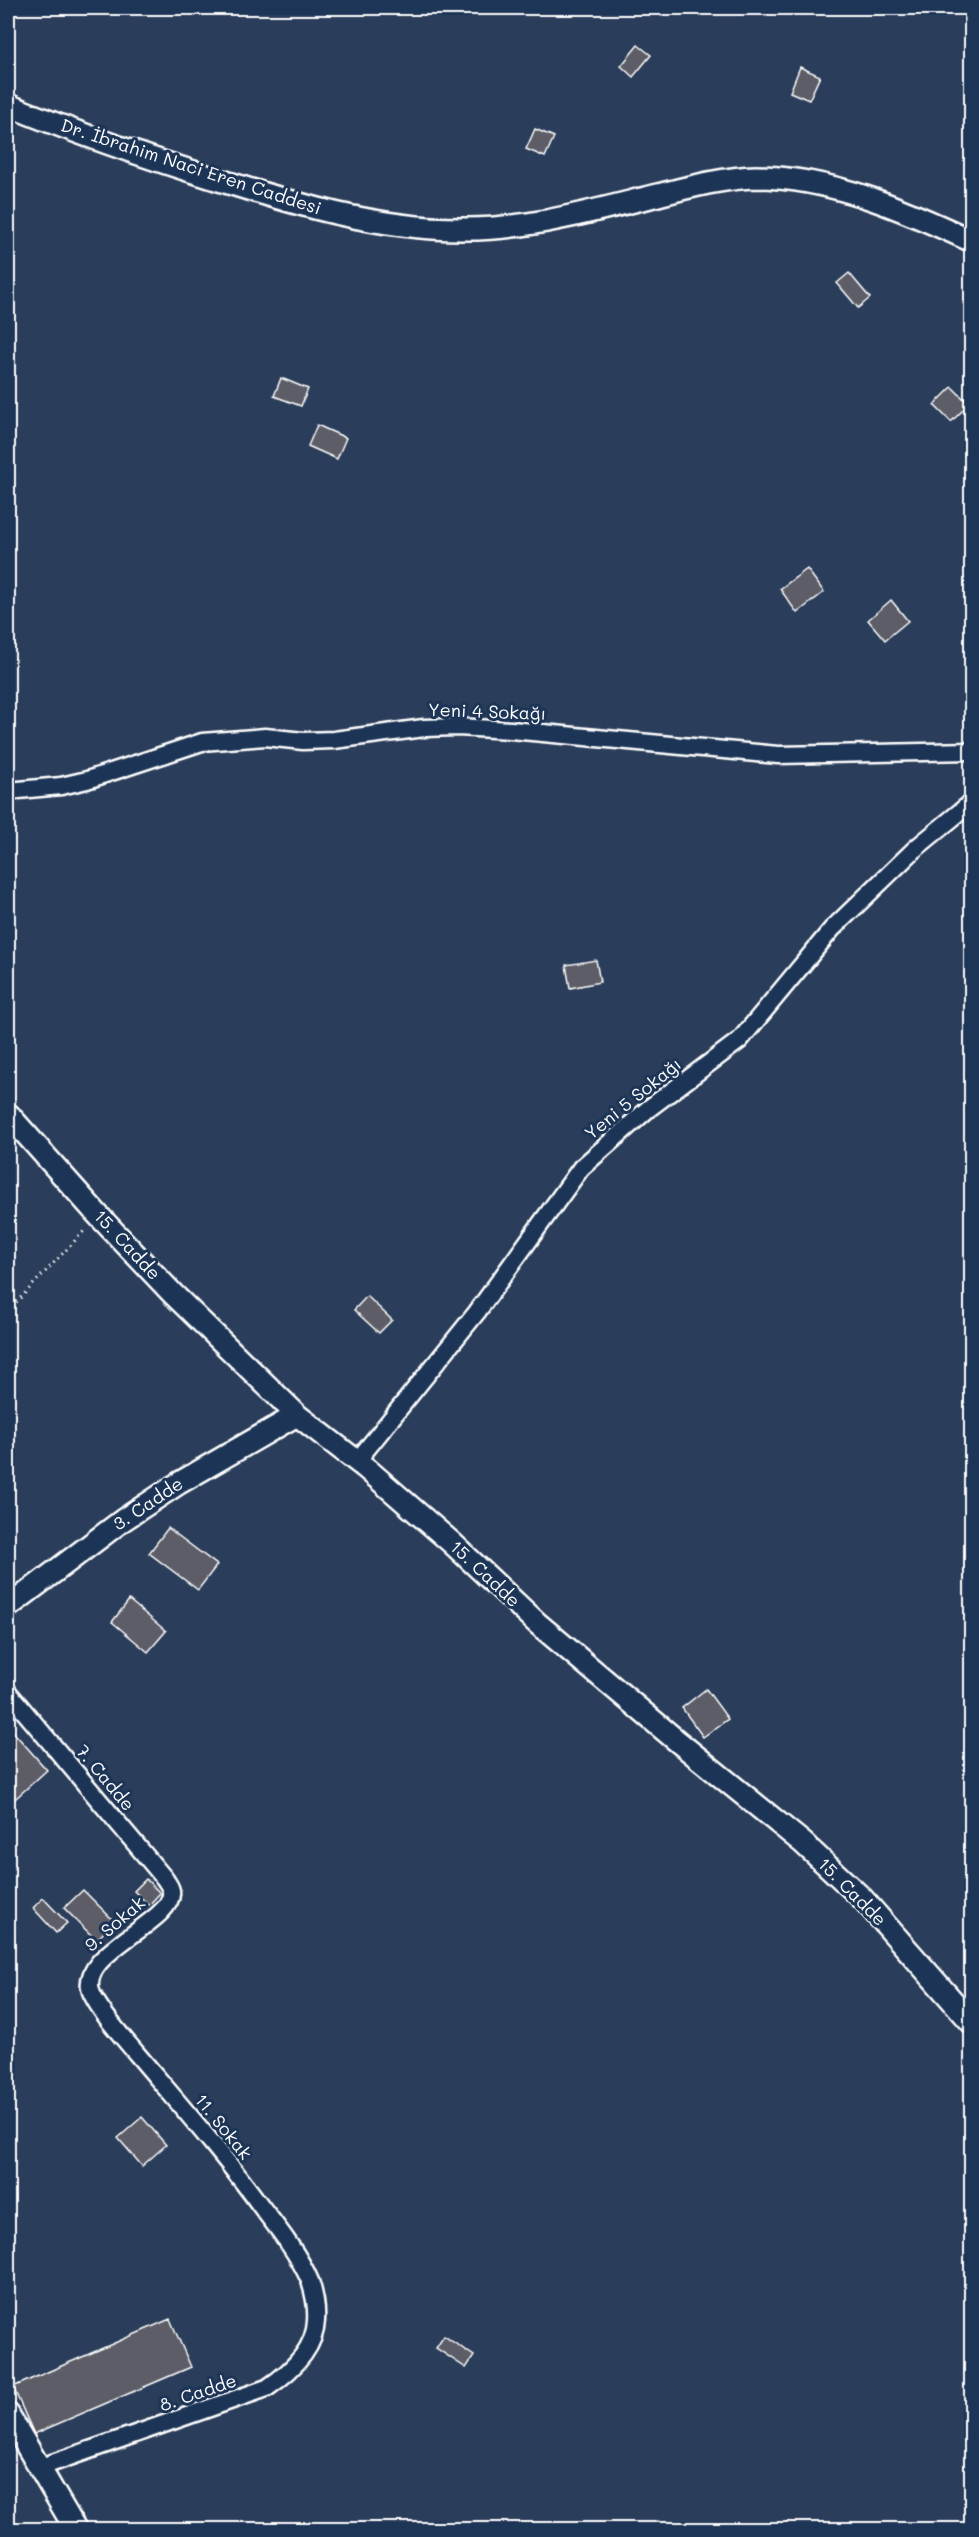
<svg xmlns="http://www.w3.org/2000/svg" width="979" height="2537" viewBox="0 0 979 2537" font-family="Mali,sans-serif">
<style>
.building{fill:#5c5d66;stroke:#fff;stroke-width:1.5}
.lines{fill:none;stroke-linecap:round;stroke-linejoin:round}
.minor-casing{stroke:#fff;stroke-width:21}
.tertiary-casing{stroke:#fff;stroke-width:26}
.path{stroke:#fff;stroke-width:3;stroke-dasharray:1.5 4.5;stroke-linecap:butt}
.minor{stroke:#1d3557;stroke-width:16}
.tertiary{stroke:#1d3557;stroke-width:21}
.labels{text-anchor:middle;stroke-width:6;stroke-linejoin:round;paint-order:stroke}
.street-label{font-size:18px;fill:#fff;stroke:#1d3557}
</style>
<rect width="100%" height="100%" fill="#2a3d5a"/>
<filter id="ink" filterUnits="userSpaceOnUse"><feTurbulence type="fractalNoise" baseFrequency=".0167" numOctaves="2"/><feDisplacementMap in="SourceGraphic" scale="12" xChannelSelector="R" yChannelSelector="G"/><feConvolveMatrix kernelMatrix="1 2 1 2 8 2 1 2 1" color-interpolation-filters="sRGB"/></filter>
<g filter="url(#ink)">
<path class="building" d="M638,45L651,55L633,77L621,66Z
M800,67L820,76L809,100L790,92Z
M535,129L554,137L545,157L526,149Z
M849,273L870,298L858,308L837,283Z
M281,378L308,389L301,406L274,396Z
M952,387L969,404L951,422L934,405Z
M317,425L346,438L337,459L308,446Z
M807,569L824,592L797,613L780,589Z
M891,600L908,621L885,640L868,620Z
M596,960L600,982L570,988L566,965Z
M367,1296L392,1320L379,1333L354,1310Z
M168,1528L217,1565L198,1590L149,1553Z
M129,1600L166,1631L148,1652L112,1622Z
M706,1689L728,1719L703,1737L682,1708Z
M8,1726L47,1770L15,1799L8,1790Z
M146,1879L160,1893L149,1905L134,1891Z
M83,1890L115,1922L96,1940L64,1908Z
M43,1898L67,1923L56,1933L33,1908Z
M142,2117L166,2145L142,2166L118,2138Z
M170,2319L191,2367L34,2434L13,2387Z
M444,2336L474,2356L466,2368L436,2348Z"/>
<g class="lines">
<g class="minor-casing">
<path id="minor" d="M8,791L61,786L87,780L202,742L265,737L303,741L334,740L424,728L457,727L511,730L778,755L972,751
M357,1461L477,1312L581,1168L648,1109L740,1040L832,929L916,848L972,802
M8,1692L165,1879C167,1883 171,1887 171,1891C176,1923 70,1954 93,1996C104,2017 122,2036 137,2054C180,2105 224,2155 263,2209C280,2231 299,2255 310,2281C314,2293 317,2308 316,2321C315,2350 289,2373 267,2388L38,2468"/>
</g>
<g class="tertiary-casing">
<path id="tertiary" d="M8,105C76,133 145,157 216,179C295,204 377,229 461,229C528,230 592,211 658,195C690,187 723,178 756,177C831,177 905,210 972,241
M8,1114L98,1215L173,1294L297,1415L367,1469L452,1543L537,1623L676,1740L803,1843L863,1899L972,2023
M8,1607L123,1520L179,1483L297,1415
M8,2414L76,2530"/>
</g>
<path class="path" d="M8,1311L85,1230"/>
<use href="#minor" class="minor"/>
<use href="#tertiary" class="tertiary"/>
</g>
</g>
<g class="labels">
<g class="street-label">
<text transform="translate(191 167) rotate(18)" y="6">Dr. İbrahim Naci Eren Caddesi</text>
<text transform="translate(487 712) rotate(2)" y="6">Yeni 4 Sokağı</text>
<text transform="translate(633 1099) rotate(-39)" y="6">Yeni 5 Sokağı</text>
<text transform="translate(127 1245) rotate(47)" y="6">15. Cadde</text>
<text transform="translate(148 1504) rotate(-34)" y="6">3. Cadde</text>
<text transform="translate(485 1574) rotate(43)" y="6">15. Cadde</text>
<text transform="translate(105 1778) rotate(50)" y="6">7. Cadde</text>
<text transform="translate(852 1892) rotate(45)" y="6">15. Cadde</text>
<text transform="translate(115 1924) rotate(-41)" y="6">9. Sokak</text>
<text transform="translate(223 2127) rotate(51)" y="6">11. Sokak</text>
<text transform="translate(198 2393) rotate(-19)" y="6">8. Cadde</text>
</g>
</g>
<rect width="979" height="2537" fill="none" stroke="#1d3557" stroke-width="30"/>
<rect x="15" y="15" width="949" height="2507" fill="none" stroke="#fff" stroke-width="2" filter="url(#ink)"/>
</svg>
